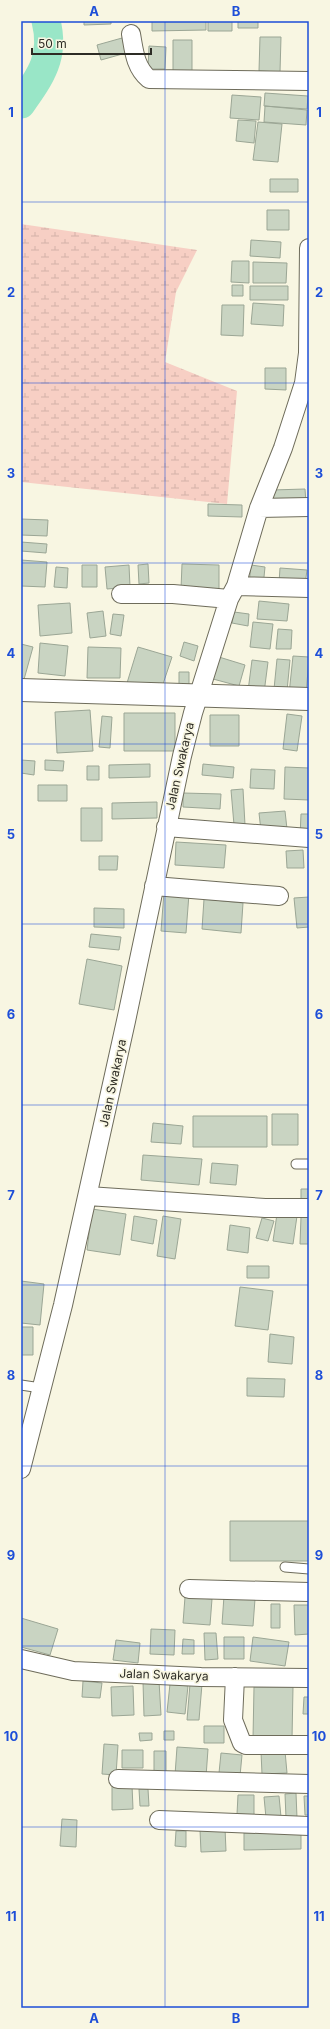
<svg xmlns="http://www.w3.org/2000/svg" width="330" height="2029" viewBox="0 0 330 2029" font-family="Inter,sans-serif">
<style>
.wetland{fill:url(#wetland-marsh)}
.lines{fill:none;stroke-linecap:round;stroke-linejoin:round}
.river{stroke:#99e6c7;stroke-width:29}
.building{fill:#c9d4c2;stroke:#9ba695}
.service-casing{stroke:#6e6c5b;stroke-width:11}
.minor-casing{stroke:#6e6c5b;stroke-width:20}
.tertiary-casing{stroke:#6e6c5b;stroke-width:24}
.service{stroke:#fff;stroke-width:9}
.minor{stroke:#fff;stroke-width:18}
.tertiary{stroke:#fff;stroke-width:22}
.grid{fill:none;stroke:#1d4ed8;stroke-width:1;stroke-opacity:0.55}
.labels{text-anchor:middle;stroke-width:3.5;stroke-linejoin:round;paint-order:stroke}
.street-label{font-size:12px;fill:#2d2c25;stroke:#f8f6e2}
.neatline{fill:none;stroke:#1d4ed8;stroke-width:1.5}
.grid-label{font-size:13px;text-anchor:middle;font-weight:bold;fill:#1d4ed8}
</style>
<defs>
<pattern id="wetland-marsh" width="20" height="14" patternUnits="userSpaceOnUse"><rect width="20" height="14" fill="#f7cfc4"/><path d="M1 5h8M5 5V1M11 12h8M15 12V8" fill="none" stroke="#d4b2a8"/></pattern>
</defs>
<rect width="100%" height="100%" fill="#f8f6e2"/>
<path class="wetland" d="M21,224L197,250L176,292L165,362L237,391L227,504L21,482Z"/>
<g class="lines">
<path class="river" d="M21,104C41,76 55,56 46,21"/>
</g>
<path class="building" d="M84,21H111V24L84,25Z
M152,21H206V30L152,31Z
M208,21H232V31H208Z
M238,21H258V28H238Z
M260,37H281L280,72L259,71Z
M122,38L126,53L101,60L97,45Z
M173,40H192V74H173Z
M149,46L166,47L165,69H148Z
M265,93L308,96L307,109L264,106Z
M232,95L261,97L259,120L230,118Z
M265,106L307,110L306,125L264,122Z
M238,120L256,121L254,143L236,141Z
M258,122L282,124L278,162L253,160Z
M270,179H298V192H270Z
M267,210H289V230H267Z
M251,240L281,242L280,258L250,256Z
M232,261H249V283L231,282Z
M253,262L287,263L286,283H253Z
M232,285H243V296H232Z
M250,286H288V300H250Z
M253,303L284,305L283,326L251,324Z
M222,305H244L243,336L221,335Z
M265,368H286V390L265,389Z
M305,489L306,503H272V490Z
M208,504L242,505V517L208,516Z
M21,519L48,520L47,536L21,535Z
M21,542L47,544L46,553L21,551Z
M21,560L47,562L45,587L21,586Z
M148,564L149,583L139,584L138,565Z
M182,564L219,565V590L181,589Z
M82,565H97V587H82Z
M129,565L130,587L107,589L105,567Z
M251,565L265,567L263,587L249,585Z
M56,567L68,568L67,588L54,587Z
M280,568L307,570L305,585L279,583Z
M259,601L289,604L287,621L257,619Z
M70,603L72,633L40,636L38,605Z
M103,611L106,636L90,638L87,613Z
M234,612L249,614L248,626L232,623Z
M113,614L124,615L121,636L110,634Z
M253,622L273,624L270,649L250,647Z
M278,629L292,630L291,649H276Z
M184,642L198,646L194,661L180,656Z
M40,643L68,646L65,676L38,673Z
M21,644L33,647L23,683L21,682Z
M88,647L121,648L120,678H87Z
M138,647L172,657L160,693L127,683Z
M293,656L309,657L306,696L289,694Z
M219,657L245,665L239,686L213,679Z
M277,659L290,660L287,691L274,689Z
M252,660L268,662L264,693L248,691Z
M179,672H189V686H179Z
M90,710L93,751L57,753L55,712Z
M124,713H175V751H124Z
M287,714L302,716L297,751L283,749Z
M210,715H239V746H210Z
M102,716L112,717L110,748L99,747Z
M21,760L35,761L34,775L21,773Z
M45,760L64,761L63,771L45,770Z
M150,764V777L109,778V765Z
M203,764L234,767L233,778L202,775Z
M87,766H99V780H87Z
M285,767L309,768V800L284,799Z
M251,769L275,770L274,789L250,788Z
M38,785H67V801H38Z
M243,789L245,825H234L231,790Z
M183,793L221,794L220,809L183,807Z
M157,802V818L112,819V803Z
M81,808H102V841H81Z
M285,811L287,829L261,831L259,813Z
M301,814H309V837H300Z
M176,842L226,845L224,868L175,865Z
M303,850L304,868H287L286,851Z
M99,856H118L117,870H99Z
M164,892L189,894L186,933L161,931Z
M309,897V927L297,928L294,898Z
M204,899L243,903L241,933L202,929Z
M94,908L124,909V928L94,927Z
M91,934L121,937L119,950L89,947Z
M87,959L122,966L114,1010L79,1004Z
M272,1114H298V1145H272Z
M193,1116H267V1147H193Z
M153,1123L183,1126L181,1144L151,1142Z
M143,1155L202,1159L199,1185L141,1180Z
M212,1163L238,1165L236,1185L210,1183Z
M301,1189H309V1202H301Z
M92,1209L126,1214L120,1255L87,1250Z
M277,1214L297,1216L293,1244L273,1241Z
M134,1216L157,1220L153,1244L131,1240Z
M163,1216L181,1219L175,1259L157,1256Z
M301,1217H309V1244H300Z
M262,1218L274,1221L268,1241L256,1238Z
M230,1225L250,1228L248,1253L227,1250Z
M247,1266H269V1278H247Z
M21,1281L44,1284L40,1325L21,1323Z
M240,1287L273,1291L268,1330L235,1326Z
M21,1327H33V1355H21Z
M270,1334L294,1337L292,1364L268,1362Z
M247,1378L285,1379L284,1397L247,1396Z
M230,1521H309V1561H230Z
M224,1596L255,1599L253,1626L222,1624Z
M185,1597L212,1599L210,1625L183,1623Z
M271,1604H280V1628H271Z
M294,1605H309V1634L295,1635Z
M21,1618L58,1629L50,1655L21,1647Z
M151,1629L175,1630L174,1655L150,1654Z
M204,1633H216L218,1659L205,1660Z
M224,1637H244V1659H224Z
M253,1637L289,1642L285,1666L250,1661Z
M183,1639L194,1640V1654H182Z
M116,1640L140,1643L138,1663L113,1660Z
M83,1681L102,1683L100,1698L82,1697Z
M159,1681L161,1715L144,1716L143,1682Z
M170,1684L188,1686L185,1714L167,1712Z
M190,1684H202L199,1720H187Z
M133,1686L134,1715L112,1716L111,1687Z
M254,1687H293L292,1739L253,1738Z
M304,1697H309V1714H303Z
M204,1726H224V1743H204Z
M164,1731H174V1740H164Z
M139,1733H152V1740L140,1741Z
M104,1744L118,1745L116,1775L102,1774Z
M177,1747L208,1749L206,1777L175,1775Z
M122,1750H143V1768H122Z
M154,1751H166V1775H154Z
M285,1751L287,1773L262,1774L261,1752Z
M221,1753L242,1755L240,1776L219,1773Z
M132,1785L133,1809L112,1810V1786Z
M139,1789H148L149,1806H140Z
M296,1793L297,1818H286L285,1794Z
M238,1795H254V1815L237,1814Z
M279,1796L281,1817L266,1818L264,1797Z
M304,1796H309V1815H305Z
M62,1819L77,1820L76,1847L60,1846Z
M225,1828L226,1851L201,1852L200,1830Z
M176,1831H186V1847L175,1846Z
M301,1832V1849L244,1850V1833Z"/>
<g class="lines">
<g class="service-casing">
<path id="service" d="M296,1164H309
M21,1385L41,1388
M285,1567L309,1569"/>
</g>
<g class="minor-casing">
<path id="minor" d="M131,34C134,51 135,67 149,79L309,81
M259,508L309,507
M236,586L309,588
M121,594H173L229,599
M166,827L309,838
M154,886L279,896
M88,1196L265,1208H309
M21,1469L63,1305L126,1021L182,756L193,713L229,599L236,586L259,508L283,448L304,383L308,353L309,248
M189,1589L309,1592
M21,1659L73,1671L201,1677L309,1678
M235,1677L233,1720L242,1743L246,1745H309
M118,1779L309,1784
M159,1820L309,1826"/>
</g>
<g class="tertiary-casing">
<path id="tertiary" d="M21,690L309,699"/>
</g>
<use href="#service" class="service"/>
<use href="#minor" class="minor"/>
<use href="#tertiary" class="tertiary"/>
</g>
<path class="grid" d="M165,21V2008M21,202H309M21,383H309M21,563H309M21,744H309M21,924H309M21,1105H309M21,1285H309M21,1466H309M21,1646H309M21,1827H309"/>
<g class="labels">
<g class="street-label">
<text transform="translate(180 766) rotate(-77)" y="4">Jalan Swakarya</text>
<text transform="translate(113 1083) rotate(-78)" y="4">Jalan Swakarya</text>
<text transform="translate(164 1675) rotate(2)" y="4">Jalan Swakarya</text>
</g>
</g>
<rect width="330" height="2029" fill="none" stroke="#f8f6e2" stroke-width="44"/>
<path d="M32 48v6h119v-6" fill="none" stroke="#2d2c25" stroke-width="2"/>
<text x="38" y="48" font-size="12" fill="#2d2c25" stroke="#f8f6e2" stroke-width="3" paint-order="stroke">50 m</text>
<rect x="22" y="22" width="286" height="1985" class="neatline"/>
<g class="grid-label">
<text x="94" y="16">A</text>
<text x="236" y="16">B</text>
<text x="11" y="117">1</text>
<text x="319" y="117">1</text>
<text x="11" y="297">2</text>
<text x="319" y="297">2</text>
<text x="11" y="478">3</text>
<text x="319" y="478">3</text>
<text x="11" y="658">4</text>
<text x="319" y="658">4</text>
<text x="11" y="839">5</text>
<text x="319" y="839">5</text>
<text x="11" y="1019">6</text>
<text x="319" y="1019">6</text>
<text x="11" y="1200">7</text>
<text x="319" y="1200">7</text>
<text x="11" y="1380">8</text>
<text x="319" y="1380">8</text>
<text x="11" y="1560">9</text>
<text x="319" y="1560">9</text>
<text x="11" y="1741">10</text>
<text x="319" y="1741">10</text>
<text x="11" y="1921">11</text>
<text x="319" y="1921">11</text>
<text x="94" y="2023">A</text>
<text x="236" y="2023">B</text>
</g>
</svg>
